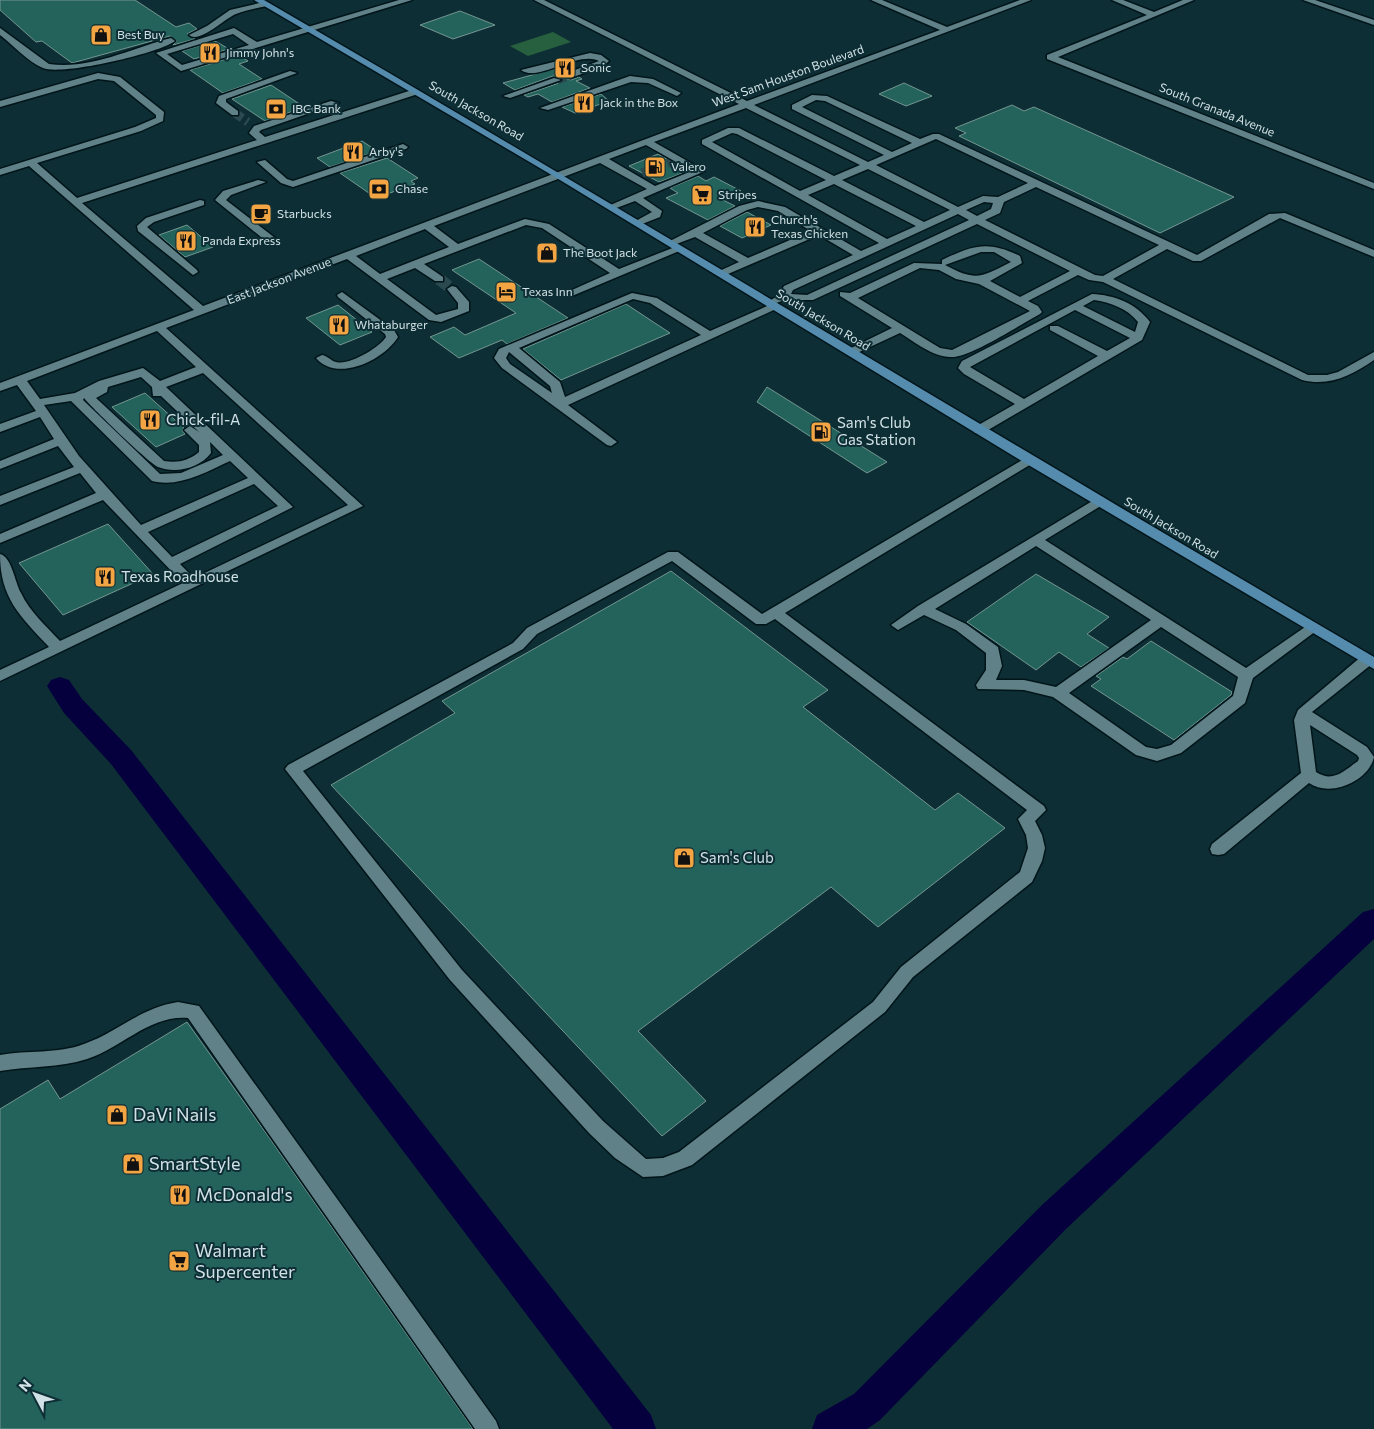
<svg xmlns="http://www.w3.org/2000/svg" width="1374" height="1429" viewBox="0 0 1374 1429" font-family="Commissioner,sans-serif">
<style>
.green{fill:#27603e}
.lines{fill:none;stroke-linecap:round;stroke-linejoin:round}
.canal{fill:#05003d;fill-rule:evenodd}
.building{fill:#23635b;stroke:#749690}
.minor-tunnel-far1{stroke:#2b4950;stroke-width:9;stroke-dasharray:9 4.5;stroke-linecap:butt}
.minor-tunnel{stroke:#2b4950;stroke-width:12;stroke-dasharray:12 5.5;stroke-linecap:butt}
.minor-casing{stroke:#00151a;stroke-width:3}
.major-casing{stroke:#00151a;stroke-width:3}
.minor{fill:#608188;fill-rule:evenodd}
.major{fill:#558cad;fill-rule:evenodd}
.labels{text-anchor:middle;stroke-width:4;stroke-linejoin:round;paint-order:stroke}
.far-poi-label{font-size:12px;fill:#d1e2e6;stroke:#0e2e35;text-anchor:start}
.far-street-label{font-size:12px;fill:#d1e2e6;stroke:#0e2e35}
.poi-label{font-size:15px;fill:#d1e2e6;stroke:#0e2e35;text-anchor:start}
.near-poi-label{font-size:18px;fill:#d1e2e6;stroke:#0e2e35;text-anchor:start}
</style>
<rect width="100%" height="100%" fill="#0e2e35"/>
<path class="green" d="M553,32L571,42L528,56L510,46Z"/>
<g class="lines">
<path class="canal" d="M60,677L69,680L82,699L131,750L651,1415L656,1429H613L111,764L64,713L47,686L51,680Z
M1374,909V939L1066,1229L880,1420L867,1429H812L817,1415L854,1394L1042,1205L1363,912Z"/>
</g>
<path class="building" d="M0,0H135L176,27L189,23L197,29L187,34L195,39L173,45L177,41L170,36L72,63L42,41L36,42L0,10Z
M460,11L495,25L453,39L420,25Z
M215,41L229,49L194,59L182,51Z
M239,55L248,61L239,64L262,79L223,93L190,70Z
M561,67L567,71L565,78L571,80L579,77L582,79L576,81L590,88L552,102L538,94L528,97L524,95L562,82V78L553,76L515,90L503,83Z
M904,83L932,96L906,106L879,94Z
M271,85L301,105L305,107L265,121L232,99Z
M601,94L609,101L575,113L562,107Z
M1012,105L1024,111L1034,107L1234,197L1160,233L959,136L966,133L955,128Z
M362,141L377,151L330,167L317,158Z
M658,154L677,165L688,171L659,182L629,166Z
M387,158L418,178L411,181L415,184L376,198L340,173Z
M698,176L706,181L714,177L741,191L723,200L735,206L708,220L666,198L678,193L670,188Z
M747,212L771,225L742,238L720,226Z
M187,225L213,247L185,257L159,235Z
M479,259L568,318L507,344L502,340L459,358L430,337L454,327L465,335L516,313L452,270Z
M626,304L670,333L561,380L523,349Z
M338,305L372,332L340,345L306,318Z
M767,387L887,462L867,473L757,402Z
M145,393L184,428L182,430L185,434L156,447L112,407Z
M108,524L153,574L63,615L19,563Z
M671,571L828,690L803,707L935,810L958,793L1005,828L878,927L831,887L638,1031L706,1101L662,1136L331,785L455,713L442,701Z
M1036,574L1109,617L1087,634L1109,648L1081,667L1059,652L1036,670L967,622Z
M1151,641L1232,692L1231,695L1174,740L1091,686L1101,679L1096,676L1123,657L1127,659Z
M187,1022L261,1126L473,1429H0V1109L48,1080L60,1099Z"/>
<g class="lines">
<path class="minor-tunnel-far1" d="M557,80L570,75
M235,113L248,122
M642,173L672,162"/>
<path class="minor-tunnel" d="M439,279L452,289"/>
<g class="minor-casing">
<path id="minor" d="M399,0H412L181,71L156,53L234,28L257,42ZM233,34L249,45L182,65L167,54Z
M534,0H544L747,101L940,30L871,0H882L947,27L1020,0H1031L754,105L868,162L884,155L792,109V105L812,95L827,96L920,139L933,134H939L1197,255L1269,214L1285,213L1374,250V257L1280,218L1201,261H1193L1167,249L1113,279L1308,375H1327L1338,372L1374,352V360C1352,375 1330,387 1302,380L1103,282L1089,280L1078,275L1028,301L1038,306L1042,312L1040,314C1021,324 971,357 952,357C934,358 915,342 900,333L855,354H847V350L892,328L840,296V292L850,293L914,263L942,264V260C973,245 988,240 1020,256L1022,263L990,281L1020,297L1070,271L977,224L813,300H785L776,303L780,306L778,308L568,405L617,442L611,446L607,445L502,368L494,358L499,349L632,293L657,298L710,331L774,303L771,300L779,295L784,286L853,255L819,235L721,277L716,274L717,272L739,262L695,237L671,246L666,243L739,206L758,201L785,207L861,251L879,243L702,144V140L728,128H739L834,176L860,165L746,108L654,142L705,171L643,198L662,211L660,217L637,226L632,223L652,212L635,201L611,210L606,207L647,189L600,163L434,226L458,244L525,219L549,224L619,269L675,247H683L684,249L572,296H564L563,294L610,273L542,228L526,225L424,264L443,277V281H435L415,268L387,279L436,315L458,309V303L447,289L452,286L456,287L469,302V311L441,322L429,320L347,259L166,328L363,506L0,681V670L49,647C20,616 0,598 0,554C12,557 15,583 21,593C30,612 46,626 60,641L183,583L103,500L0,543V534L96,493L80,473L0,505V496L74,467L58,446L0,469V461L54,439L40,417L0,432V424L36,411L17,385L0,391V383L194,310L29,166L0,175V169L135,127L156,118V115L114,81L98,79L0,107V101L98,73L120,77L164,112L163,121L141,131L37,163L77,198L257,140L249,133L254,126L331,101L339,103L261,130L259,132L265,137L412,90H418V94L82,203L203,306L739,104ZM816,100L825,101L912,143L892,152L802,107ZM732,133L737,134L826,180L800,191L712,142ZM936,139L1028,183L998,197L983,196L958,207L876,165ZM646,145L692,171L655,186L609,159ZM868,169L950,210L924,222L842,180ZM834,184L916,226L887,239L808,195ZM1036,187L1159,245L1103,276L1095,275L985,220L1000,213L1004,202ZM984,202L993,203L991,209L977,216L966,210ZM758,207L778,211L811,231L748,258L703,233L747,210ZM958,214L969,220L807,295L791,294L793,290ZM425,229L449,247L380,274L356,256ZM981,252H994L1011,262C981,277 977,282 945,265ZM920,268L939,270L956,279L979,284L1030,311L952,350L940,348L858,298ZM633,299L650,303L701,335L565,397L560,382L519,348ZM157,331L196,367L160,381L143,368L99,381L75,393L40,399L27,381ZM509,352L550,386L552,393L510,364L506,358ZM203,373L348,505L194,578L180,564L293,507L166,387ZM141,377L152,387L153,396H161L199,432L190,426L184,430L199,445V452C188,461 178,463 164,461L96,398L107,392L108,387ZM84,398C92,408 150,464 158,467C176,474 200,468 211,453L210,442L223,455L181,473L160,474L83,400ZM71,401L152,481C179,488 206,472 230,461L248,478L141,525L79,456L44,405ZM254,484L278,506L172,557L148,532Z
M1112,0H1123L1154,12L1183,0H1194L1058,57L1374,183V189L1047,59V55L1147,15Z
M1303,0H1315L1374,20V25Z
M264,2L268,4L267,6C257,8 246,10 236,14C225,18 200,44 189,35L207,26L230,10Z
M0,28L49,64C90,70 132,48 171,38L175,41C160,53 62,76 43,68C28,62 13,45 0,35Z
M590,53L601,55L609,61L602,67L570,78L567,77V73L599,61C578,50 538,83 521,70Z
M290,71L297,73L226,99V102L238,111V115H232L216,103L219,96Z
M630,76L653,79L681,93L677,96L648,83L631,82L548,110L540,108Z
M554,78L561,80L510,98L503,96Z
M403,144L408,147L406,149L293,187L281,183L257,162L265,160L287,179L293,181Z
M258,180L266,182L231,195L226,200L279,241V245H271L215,200L223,191Z
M200,200L204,201V205L154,222L147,227L197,270L198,272L193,275L138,231L137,226L146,218Z
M342,292L394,330L398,337C384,360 337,383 316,358L322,355C328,356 331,361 336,362C349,366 380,347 386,337L385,334L338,297L337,295Z
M1092,294C1114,295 1136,303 1150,322L1142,340L983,433H975L973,430L975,427L1015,404L964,374L958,368L962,361ZM1094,300C1110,302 1128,309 1138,322L1135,332L1083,306ZM1075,310L1130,338L1107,351L1058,326H1050V330L1098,356L1024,399L970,367Z
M1029,456L1035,460L1033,463L785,613L1044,806L1046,810L1035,821L1042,835L1045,848L1042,861L1032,882L913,977L885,1012L692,1165L663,1176L643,1177L615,1158L589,1133L450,980L285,769L288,765L513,643L527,628L668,552H678L762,614ZM672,561L756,624H766L775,619L1027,810L1018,819L1026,835L1028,848L1020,872L901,967L873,1002L679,1152L663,1158L646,1159L603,1121L462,970L303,771L523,649L537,634Z
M1099,497L1104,498L1105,501L1104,504L1045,540L1246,668L1308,625L1313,623L1320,628L1253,678L1245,703L1181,753L1157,761L1136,755L1053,697L1024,690L978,689L976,685L986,670V653L956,630L924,615L898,630L891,625L918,606ZM1036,546L1151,620L1056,687L1024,680H996L1002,666L998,647L966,624L935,609ZM1161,627L1238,677L1233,696L1171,745L1157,749L1146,747L1069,693Z
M1367,655L1372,656L1374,660L1372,664L1312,712L1367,747L1374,757C1369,781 1330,798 1309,783L1224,854L1218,855L1212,854L1210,849L1212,844L1301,773L1294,720L1298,710L1362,656ZM1310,725L1357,755L1359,758L1358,761C1344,771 1333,783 1316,772Z
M178,1002L199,1006L496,1421L499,1429H475L188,1018C149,1015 122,1048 87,1059C59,1068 29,1066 0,1071V1055C27,1050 58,1054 84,1044C118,1032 140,1008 178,1002Z"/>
</g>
<g class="major-casing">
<path id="major" d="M254,0H264C636,216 1003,440 1374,657V669L1025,463L555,177Z"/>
</g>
<use href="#minor" class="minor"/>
<use href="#major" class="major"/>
</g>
<defs>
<g id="shop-square" transform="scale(1.125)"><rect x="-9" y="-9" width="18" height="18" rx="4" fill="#f3a443" stroke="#0e2e35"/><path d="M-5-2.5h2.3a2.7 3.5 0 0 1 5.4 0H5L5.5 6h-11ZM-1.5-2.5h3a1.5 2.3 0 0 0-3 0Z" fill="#111"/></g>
<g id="restaurant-square" transform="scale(1.125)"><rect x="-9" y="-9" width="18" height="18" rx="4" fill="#f3a443" stroke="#0e2e35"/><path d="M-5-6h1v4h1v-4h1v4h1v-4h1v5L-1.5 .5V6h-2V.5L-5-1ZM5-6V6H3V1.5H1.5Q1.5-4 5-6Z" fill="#111"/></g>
<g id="bank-square" transform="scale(1.125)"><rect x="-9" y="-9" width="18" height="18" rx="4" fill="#f3a443" stroke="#0e2e35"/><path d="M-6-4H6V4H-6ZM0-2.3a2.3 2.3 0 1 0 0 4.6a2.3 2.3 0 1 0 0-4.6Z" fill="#111"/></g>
<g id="fuel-square" transform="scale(1.125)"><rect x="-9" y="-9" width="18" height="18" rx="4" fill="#f3a443" stroke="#0e2e35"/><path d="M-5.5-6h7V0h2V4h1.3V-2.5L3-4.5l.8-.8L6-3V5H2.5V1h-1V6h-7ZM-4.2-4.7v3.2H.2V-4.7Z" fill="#111"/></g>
<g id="supermarket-square" transform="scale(1.125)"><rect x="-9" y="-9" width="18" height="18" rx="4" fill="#f3a443" stroke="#0e2e35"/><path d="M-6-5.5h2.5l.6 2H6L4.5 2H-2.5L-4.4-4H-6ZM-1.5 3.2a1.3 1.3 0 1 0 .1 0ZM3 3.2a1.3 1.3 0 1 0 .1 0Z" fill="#111"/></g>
<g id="cafe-square" transform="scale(1.125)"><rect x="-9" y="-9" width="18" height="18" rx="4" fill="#f3a443" stroke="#0e2e35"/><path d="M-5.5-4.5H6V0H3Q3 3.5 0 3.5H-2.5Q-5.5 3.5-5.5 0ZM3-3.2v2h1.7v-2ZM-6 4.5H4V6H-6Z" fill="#111"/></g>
<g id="hotel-square" transform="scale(1.125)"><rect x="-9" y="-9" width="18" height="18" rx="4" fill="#f3a443" stroke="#0e2e35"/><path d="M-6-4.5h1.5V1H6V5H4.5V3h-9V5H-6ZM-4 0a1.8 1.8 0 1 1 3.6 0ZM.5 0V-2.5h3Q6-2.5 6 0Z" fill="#111"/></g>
</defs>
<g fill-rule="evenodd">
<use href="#shop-square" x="101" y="35"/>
<use href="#restaurant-square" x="210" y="53"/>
<use href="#restaurant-square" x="565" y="68"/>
<use href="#restaurant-square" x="584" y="103"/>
<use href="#bank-square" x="276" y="109"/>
<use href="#restaurant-square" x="353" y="152"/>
<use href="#fuel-square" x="655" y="167"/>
<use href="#bank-square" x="379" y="189"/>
<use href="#supermarket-square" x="702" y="195"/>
<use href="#cafe-square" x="261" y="214"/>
<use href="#restaurant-square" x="755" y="227"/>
<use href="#restaurant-square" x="186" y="241"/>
<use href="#shop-square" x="547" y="253"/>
<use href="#hotel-square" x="506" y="292"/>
<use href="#restaurant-square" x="339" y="325"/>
<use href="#restaurant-square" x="150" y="420"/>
<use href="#fuel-square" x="821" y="432"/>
<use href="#restaurant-square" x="105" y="577"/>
<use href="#shop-square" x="684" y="858"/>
<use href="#shop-square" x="117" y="1115"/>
<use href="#shop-square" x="133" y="1164"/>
<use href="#restaurant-square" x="180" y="1195"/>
<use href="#supermarket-square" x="179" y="1261"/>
</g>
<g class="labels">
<g class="far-poi-label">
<text x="117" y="39">Best Buy</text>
<text x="226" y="57">Jimmy John's</text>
<text x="581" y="72">Sonic</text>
<text x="600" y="107">Jack in the Box</text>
<text x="292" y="113">IBC Bank</text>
<text x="369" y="156">Arby's</text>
<text x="671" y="171">Valero</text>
<text x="395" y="193">Chase</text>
<text x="718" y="199">Stripes</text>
<text x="277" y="218">Starbucks</text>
<text x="771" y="224">Church's<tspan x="771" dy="14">Texas Chicken</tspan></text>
<text x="202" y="245">Panda Express</text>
<text x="563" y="257">The Boot Jack</text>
<text x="522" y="296">Texas Inn</text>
<text x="355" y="329">Whataburger</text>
</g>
<g class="far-street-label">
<text transform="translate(788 76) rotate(-20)" y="4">West Sam Houston Boulevard</text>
<text transform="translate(1217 110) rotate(22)" y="4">South Granada Avenue</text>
<text transform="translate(476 111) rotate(30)" y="4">South Jackson Road</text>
<text transform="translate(279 281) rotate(-21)" y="4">East Jackson Avenue</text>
<text transform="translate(823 320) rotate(31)" y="4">South Jackson Road</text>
<text transform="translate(1171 528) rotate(31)" y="4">South Jackson Road</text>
</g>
<g class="poi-label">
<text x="166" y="425">Chick-fil-A</text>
<text x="837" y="428">Sam's Club<tspan x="837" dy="17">Gas Station</tspan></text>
<text x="121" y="582">Texas Roadhouse</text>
<text x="700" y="863">Sam's Club</text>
</g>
<g class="near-poi-label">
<text x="133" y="1121">DaVi Nails</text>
<text x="149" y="1170">SmartStyle</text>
<text x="196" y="1201">McDonald's</text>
<text x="195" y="1257">Walmart<tspan x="195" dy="21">Supercenter</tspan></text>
</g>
</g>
<g transform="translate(35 1394) rotate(311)" stroke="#0e2e35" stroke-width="4" paint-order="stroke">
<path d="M0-4L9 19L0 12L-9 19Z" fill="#d1e2e6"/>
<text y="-8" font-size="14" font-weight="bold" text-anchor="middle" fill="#d1e2e6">N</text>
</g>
</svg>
